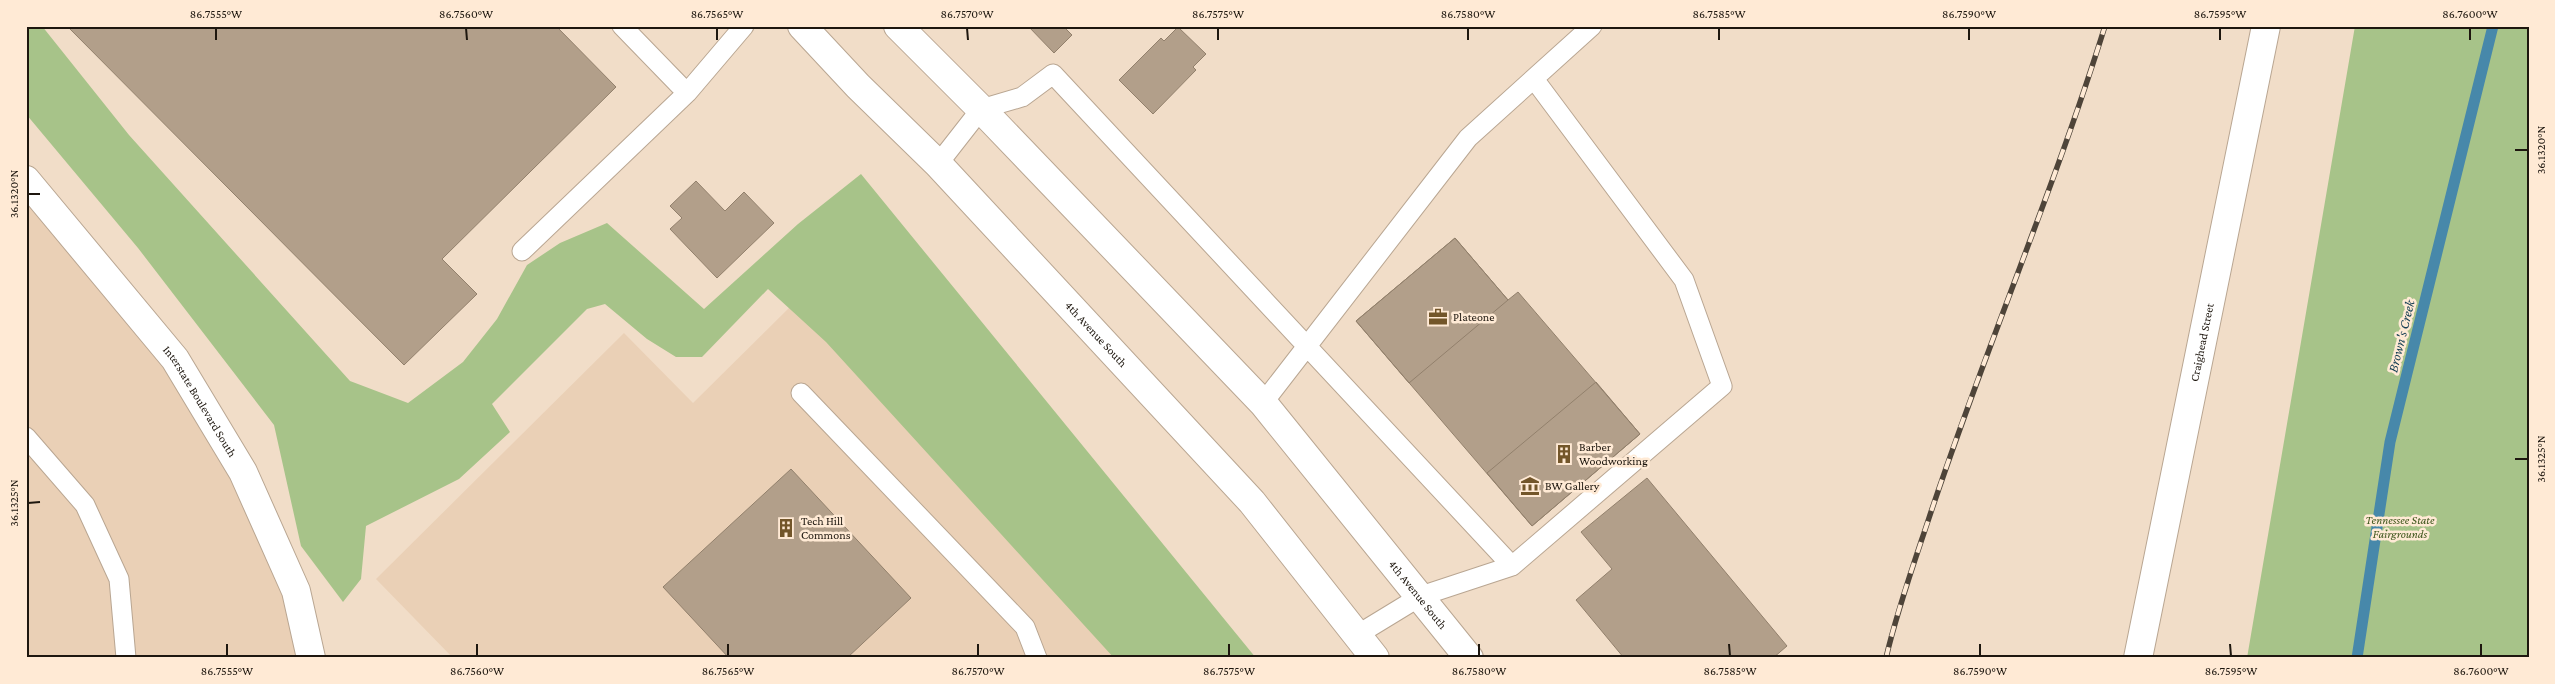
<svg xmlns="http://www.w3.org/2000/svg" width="2555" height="684" viewBox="0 0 2555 684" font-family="'Crimson Pro',serif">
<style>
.built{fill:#ead0b6}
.green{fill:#a7c389}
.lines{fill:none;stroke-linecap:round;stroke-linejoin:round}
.stream{stroke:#4788aa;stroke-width:11}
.building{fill:#b29f8a;stroke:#92806c}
.service-casing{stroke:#b9a692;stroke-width:21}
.minor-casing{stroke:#b9a692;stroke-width:30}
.tertiary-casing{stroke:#b9a692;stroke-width:30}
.primary-casing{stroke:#b9a692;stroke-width:30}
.service{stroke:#fff;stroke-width:19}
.minor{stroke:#fff;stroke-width:28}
.tertiary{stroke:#fff;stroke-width:28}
.primary{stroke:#fff;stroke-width:28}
.rail-casing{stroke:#4e4439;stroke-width:5.5}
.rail{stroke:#ffead5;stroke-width:4;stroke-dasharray:11;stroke-linecap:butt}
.ticks{fill:none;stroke:#1e170f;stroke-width:2}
.labels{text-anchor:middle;stroke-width:5;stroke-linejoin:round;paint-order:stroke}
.poi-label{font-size:12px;fill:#1e170f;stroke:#ffead5;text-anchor:start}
.street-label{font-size:12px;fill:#1e170f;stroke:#ffead5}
.park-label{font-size:12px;font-style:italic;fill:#3d551b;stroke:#ffead5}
.water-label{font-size:14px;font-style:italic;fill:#184156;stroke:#ffead5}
.neatline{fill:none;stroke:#1e170f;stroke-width:2}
.ticks-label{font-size:12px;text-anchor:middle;fill:#1e170f}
</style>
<rect width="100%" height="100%" fill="#f1ddc8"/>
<path class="built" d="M26,181L243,472L311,658H26Z
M798,299L1127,658H453L376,579L624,333L693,403Z"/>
<path class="green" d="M26,26H42L129,135L350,381L408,403L463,362L497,319L527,265L560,243L607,223L704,309L798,224L861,174L1256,658H1114L826,342L768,289L702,357H676L647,339L605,304L587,309L492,404L510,432L459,479L366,526L361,579L343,602L301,546L274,425L138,248L26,114Z
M2355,26H2529V658H2247Z"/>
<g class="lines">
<path class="stream" d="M2357,658L2390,442L2493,26"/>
</g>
<path class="building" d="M67,26H556L616,87L442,259L477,294L404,365Z
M1028,26H1063L1072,35L1054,53Z
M1178,27L1206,54L1193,67L1196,70L1153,114L1119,80L1161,38L1164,41Z
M696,181L725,211L744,192L774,223L717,278L670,229L682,218L670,206Z
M1455,238L1508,300L1518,292L1640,434L1532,526L1356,321Z
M1455,238L1508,300L1409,383L1356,321Z
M1596,382L1640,434L1532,526L1487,473Z
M791,469L911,598L847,658H729L663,587Z
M1647,478L1787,646L1773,658H1624L1576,600L1612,569L1581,532Z"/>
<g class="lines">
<g class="service-casing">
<path id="service" d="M622,26L687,93
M938,164L981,109L1022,97L1053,74L1512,566
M522,251L687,93L744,26
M801,393L1025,627L1037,658
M1263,403L1468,138L1592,26
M26,437L85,505L119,579L126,658
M1357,635L1421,596L1512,566L1722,386L1684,280L1534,79"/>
</g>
<g class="minor-casing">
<g id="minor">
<path id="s1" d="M26,180L175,359L243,472L296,591L311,658"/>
</g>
</g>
<g class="tertiary-casing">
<g id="tertiary">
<path id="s2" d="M2138,658L2266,26"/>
</g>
</g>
<g class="primary-casing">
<g id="primary">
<path id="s3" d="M802,26L858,86L938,164L1252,502L1375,658"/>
<path id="s4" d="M898,26L981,109L1263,403L1469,658"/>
</g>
</g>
<use href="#service" class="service"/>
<use href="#minor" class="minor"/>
<use href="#tertiary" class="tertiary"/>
<use href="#primary" class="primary"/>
<g class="rail-casing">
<path id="rail" d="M1886,658C1897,611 1913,566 1928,521C1983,354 2053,193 2105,26"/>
</g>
<use href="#rail" class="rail"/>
</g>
<path class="ticks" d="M216,28V40M466,28L467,40M717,28V40M967,28L968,40M1218,28V40M1468,28V40M1719,28V40M1969,28V40M2220,28V40M2470,28V40M2515,150H2528M28,194H40M2515,459H2528M28,503L40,502M227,644V656M477,644V656M728,644V656M978,644V656M1229,644V656M1479,644V656M1729,644L1730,656M1980,644V656M2230,644L2231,656M2481,644V656"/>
<defs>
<g id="office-bare" transform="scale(1.5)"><path d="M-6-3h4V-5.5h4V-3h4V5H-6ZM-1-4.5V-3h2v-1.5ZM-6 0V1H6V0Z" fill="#73562a" stroke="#ffead5" stroke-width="2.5" paint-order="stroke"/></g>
<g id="building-bare" transform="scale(1.5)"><path d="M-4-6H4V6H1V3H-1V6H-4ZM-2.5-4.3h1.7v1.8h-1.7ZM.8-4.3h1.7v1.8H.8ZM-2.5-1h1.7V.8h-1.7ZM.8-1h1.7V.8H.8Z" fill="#73562a" stroke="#ffead5" stroke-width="2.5" paint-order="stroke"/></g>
<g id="museum-bare" transform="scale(1.5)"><path d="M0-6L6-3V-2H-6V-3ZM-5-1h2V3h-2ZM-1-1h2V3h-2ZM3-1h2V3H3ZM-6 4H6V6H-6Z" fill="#73562a" stroke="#ffead5" stroke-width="2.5" paint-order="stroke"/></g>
</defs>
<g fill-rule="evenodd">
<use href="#office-bare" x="1438" y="317"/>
<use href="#building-bare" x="1564" y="454"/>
<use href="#museum-bare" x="1530" y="486"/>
<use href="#building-bare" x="786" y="528"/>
</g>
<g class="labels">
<g class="poi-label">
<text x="1453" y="321">Plateone</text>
<text x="1579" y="451">Barber<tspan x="1579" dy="14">Woodworking</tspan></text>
<text x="1545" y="490">BW Gallery</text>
<text x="801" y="525">Tech Hill<tspan x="801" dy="14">Commons</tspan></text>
</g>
<g class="street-label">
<text dy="4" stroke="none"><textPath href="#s3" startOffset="426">4th Avenue South</textPath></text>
<text dy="4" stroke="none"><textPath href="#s2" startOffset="322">Craighead Street</textPath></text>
<text dy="4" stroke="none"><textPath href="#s1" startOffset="282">Interstate Boulevard South</textPath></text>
<text dy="4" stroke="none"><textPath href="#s4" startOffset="771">4th Avenue South</textPath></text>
</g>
<g class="park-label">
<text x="2400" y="524">Tennessee State<tspan x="2400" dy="14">Fairgrounds</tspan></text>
</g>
<g class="water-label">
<text transform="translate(2401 336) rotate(-76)" y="5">Brown's Creek</text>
</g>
</g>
<rect width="2555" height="684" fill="none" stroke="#ffead5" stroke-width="55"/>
<rect x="28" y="28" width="2500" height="628" class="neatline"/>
<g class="ticks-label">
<text x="216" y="18">86.7555°W</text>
<text x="466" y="18">86.7560°W</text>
<text x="717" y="18">86.7565°W</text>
<text x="967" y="18">86.7570°W</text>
<text x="1218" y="18">86.7575°W</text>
<text x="1468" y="18">86.7580°W</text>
<text x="1719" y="18">86.7585°W</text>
<text x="1969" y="18">86.7590°W</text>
<text x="2220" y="18">86.7595°W</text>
<text x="2470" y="18">86.7600°W</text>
<text transform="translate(2541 150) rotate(-90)" y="4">36.1320°N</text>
<text transform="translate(14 194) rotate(-90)" y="4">36.1320°N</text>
<text transform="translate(2541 459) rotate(-90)" y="4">36.1325°N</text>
<text transform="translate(14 503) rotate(-90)" y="4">36.1325°N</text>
<text x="227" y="675">86.7555°W</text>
<text x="477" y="675">86.7560°W</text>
<text x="728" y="675">86.7565°W</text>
<text x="978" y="675">86.7570°W</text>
<text x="1229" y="675">86.7575°W</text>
<text x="1479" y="675">86.7580°W</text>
<text x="1730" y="675">86.7585°W</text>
<text x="1980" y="675">86.7590°W</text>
<text x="2231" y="675">86.7595°W</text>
<text x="2481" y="675">86.7600°W</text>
</g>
</svg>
